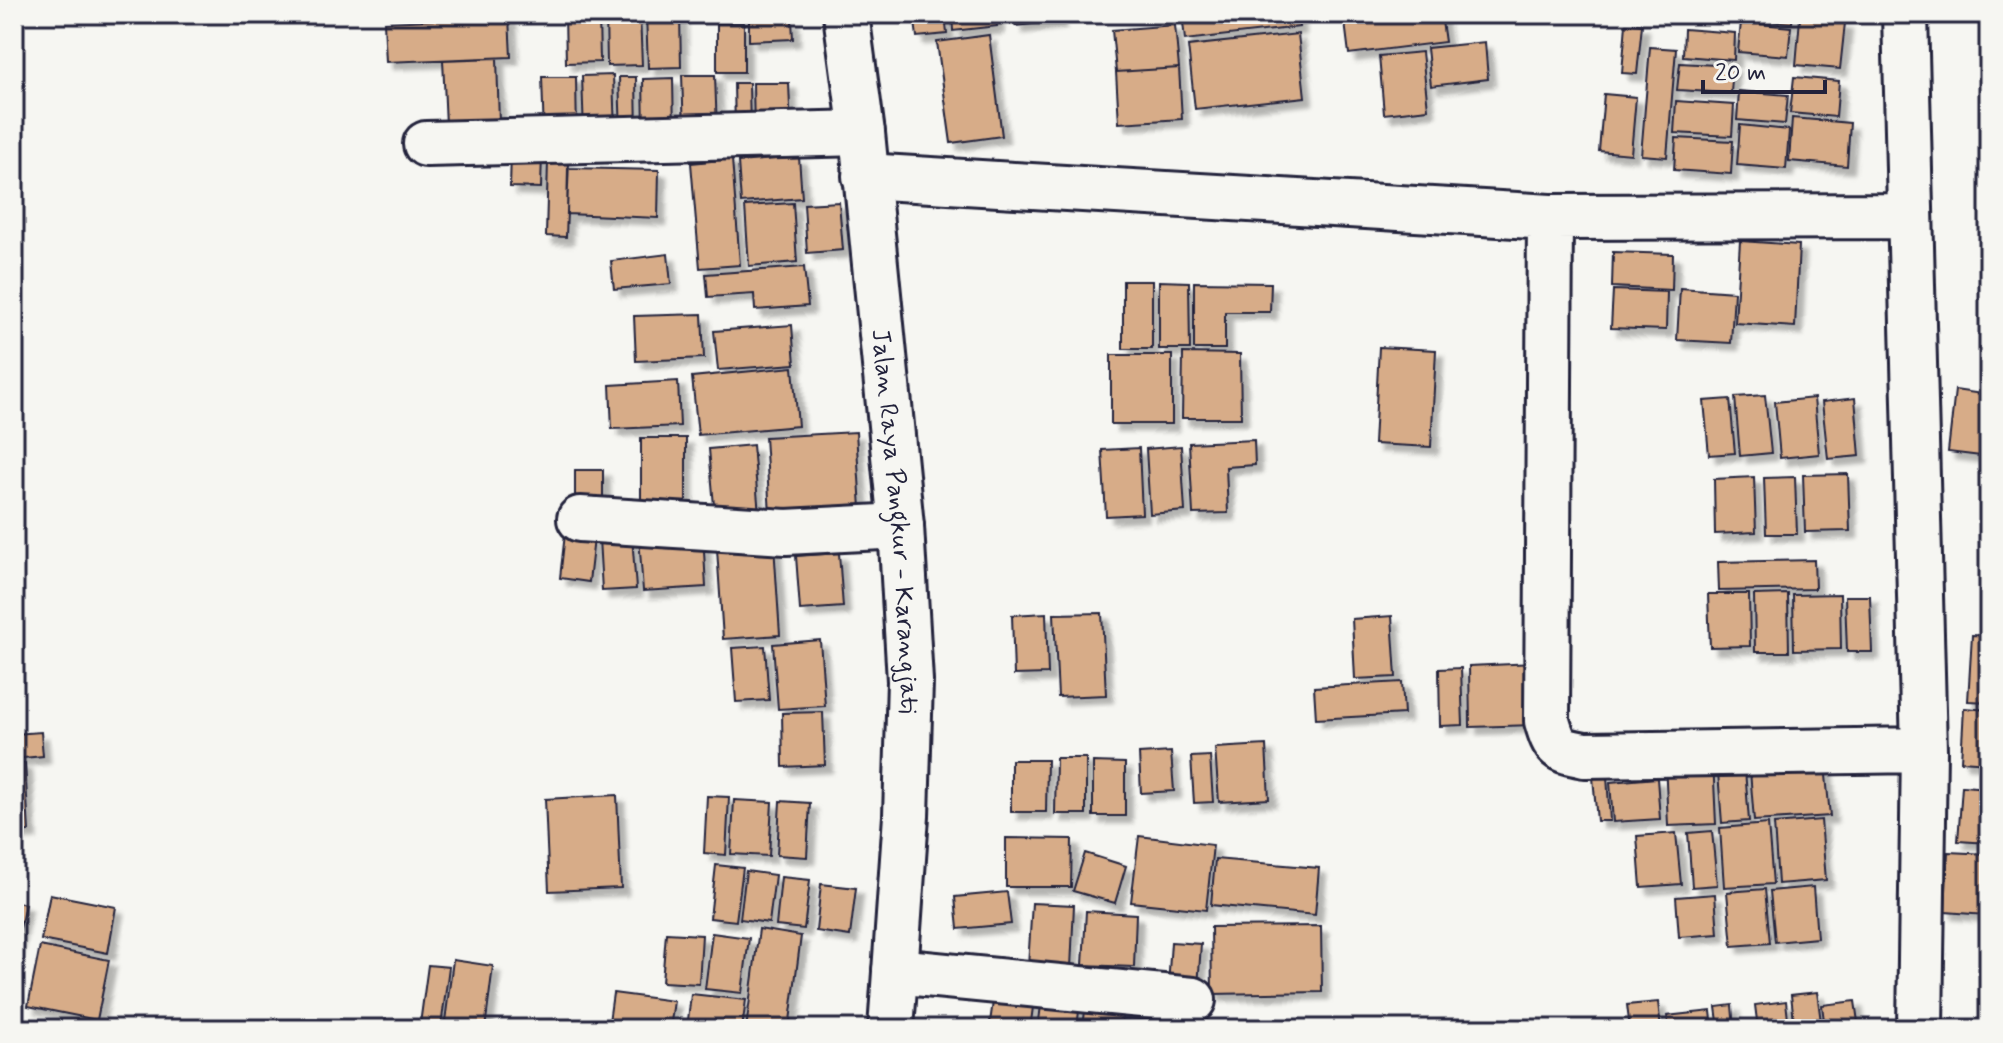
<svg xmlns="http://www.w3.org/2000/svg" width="2003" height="1043" viewBox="0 0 2003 1043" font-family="Mynerve,sans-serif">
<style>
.building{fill:#d7ac88;stroke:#22223b;stroke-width:2;filter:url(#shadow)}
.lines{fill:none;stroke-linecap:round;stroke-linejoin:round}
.minor-casing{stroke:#22223b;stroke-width:50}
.major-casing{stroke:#22223b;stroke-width:50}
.minor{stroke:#f6f6f2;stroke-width:44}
.major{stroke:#f6f6f2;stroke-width:44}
.labels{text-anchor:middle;stroke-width:6;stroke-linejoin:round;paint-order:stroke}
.street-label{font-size:26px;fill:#22223b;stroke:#f6f6f2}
</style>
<defs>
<filter id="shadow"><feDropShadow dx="7" dy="7" stdDeviation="2" flood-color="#0004"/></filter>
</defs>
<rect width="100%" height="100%" fill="#f6f6f2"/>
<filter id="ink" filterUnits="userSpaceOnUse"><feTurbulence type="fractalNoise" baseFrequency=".0125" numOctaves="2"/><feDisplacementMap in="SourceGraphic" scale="16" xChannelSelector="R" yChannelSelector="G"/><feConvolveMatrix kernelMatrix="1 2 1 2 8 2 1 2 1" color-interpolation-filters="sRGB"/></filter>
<g filter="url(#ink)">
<path class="building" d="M565,14H599L600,62L566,63Z
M606,14H640L642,65L607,66Z
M646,14H680L681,67L648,68Z
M914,14H945L947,34L917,37Z
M952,14H996L997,26L953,31Z
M1014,14H1058L1059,21L1016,26Z
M1182,14H1298L1299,27L1185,40Z
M1344,14H1441L1445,42L1349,54Z
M1745,14H1793L1792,23L1745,19Z
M509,17L511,57L386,62L384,22Z
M1800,18L1845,23L1840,69L1796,65Z
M749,19H792L793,39L749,41Z
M1741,22L1791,27L1788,56L1738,52Z
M717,23H744V72H717Z
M1626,24L1642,25L1637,74L1622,73Z
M1175,25L1179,68L1116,72L1112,30Z
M1684,29L1735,33L1734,60L1683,56Z
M1298,34L1305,97L1195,109L1188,46Z
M989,35L1002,136L951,143L937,42Z
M1485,42L1488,79L1431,86L1427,48Z
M1650,47L1676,49L1667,157L1641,155Z
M1422,52L1428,109L1384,114L1379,56Z
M497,58L499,123L446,125L443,60Z
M1680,63L1733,66L1731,93L1677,90Z
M1179,68L1182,119L1119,123L1116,72Z
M613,75L615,133L584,134L582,76Z
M682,75H715L717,130L684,131Z
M542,77H576L577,136L544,137Z
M619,77H636L637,135H621Z
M1794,77L1839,81L1836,117L1790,113Z
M673,78L674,132H644L643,79Z
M734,83H749L750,129H735Z
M753,83H789L791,132H754Z
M1739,91L1788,95L1785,124L1737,120Z
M1604,94L1636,97L1631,154L1599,151Z
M1676,101L1734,105L1732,136L1674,133Z
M1792,118L1850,123L1847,166L1789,161Z
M1740,125L1789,130L1786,169L1737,165Z
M1676,138L1733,141L1731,174L1674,170Z
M511,153H542L541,188L510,187Z
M799,157L802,198L741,203L738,162Z
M732,159L740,265L700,268L691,163Z
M548,160L569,161L566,237L546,236Z
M568,168L659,170L658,218L567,214Z
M839,202L843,250L807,253L804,204Z
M793,203L797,262L749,266L745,206Z
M1740,241L1799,245L1795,327L1735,323Z
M1613,252L1673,254L1672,290L1612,287Z
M668,254L671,284L614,289L611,261Z
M804,267L808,306L755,310L754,294L708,297L706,274Z
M1123,281H1152V349H1123Z
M1159,281L1189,282L1190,349H1159Z
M1194,282L1271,283L1270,312H1225V349H1194Z
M1680,288L1734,292L1731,343L1677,340Z
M1613,290L1667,292L1666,330L1611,328Z
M702,314L704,358L636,361L634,316Z
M792,325L795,364L718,370L714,331Z
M1379,347L1436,350L1431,447L1374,444Z
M1183,353L1240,354L1241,418H1182Z
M1111,355H1172V424H1111Z
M793,367L798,426L698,435L692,377Z
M678,381L680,426L612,429L610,385Z
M1955,390L1989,395V457L1948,452Z
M1765,395L1771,453L1740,456L1735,397Z
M1814,398L1819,454L1780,458L1775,402Z
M1855,398L1860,456L1828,459L1822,402Z
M1730,399L1735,453L1709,455L1704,401Z
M856,432L861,508L770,514L765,437Z
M641,438H686V507H641Z
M1254,440L1255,465L1226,467L1228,513L1193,514L1189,443Z
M753,445L759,514L715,517L709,449Z
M1181,446L1185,511L1150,514L1146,449Z
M1139,448L1142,514L1106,516L1102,450Z
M575,470H603V508H575Z
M1848,474L1850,531L1805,532L1803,475Z
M1754,477L1756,532L1715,534L1714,479Z
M1795,477L1797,534H1766L1764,478Z
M703,533L706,587L643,591L639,537Z
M565,534L594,538L589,582L560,578Z
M632,536L636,589L602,591L599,538Z
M774,545L780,635L723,639L717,549Z
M839,553L843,607L800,610L796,556Z
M1814,560L1815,589L1719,591L1718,562Z
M1708,594H1749L1750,646L1710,647Z
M1788,594L1789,652H1755L1754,595Z
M1840,594L1841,649L1794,650L1793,595Z
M1845,596H1870L1872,652H1847Z
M1046,613L1048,674L1014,675L1012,615Z
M1102,613L1106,695L1058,697L1054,614Z
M1392,616L1396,677L1355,679L1352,619Z
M1972,635L1989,636V702L1968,701Z
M820,640L825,706L778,709L773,644Z
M765,646L769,700L736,702L732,648Z
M1537,663L1539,725L1470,727L1469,666Z
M1461,668L1463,725L1440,726L1439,669Z
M1402,682L1404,714L1316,719L1314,687Z
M1964,708L1989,710V763L1961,761Z
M823,712L825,765L783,767L782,713Z
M41,732L43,756L14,759V734Z
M1266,745L1269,799L1219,802L1215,748Z
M1171,752L1174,791L1141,793L1139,754Z
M1210,756L1213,802L1194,803L1191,757Z
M1744,757L1749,821L1722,823L1717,760Z
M1056,758H1086V814H1055Z
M1713,759L1716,824L1668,826L1665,760Z
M1011,760H1047L1046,812H1011Z
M1093,762L1125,763V816H1093Z
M25,763L29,831L14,832V764Z
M1825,765L1830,816L1754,821L1750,771Z
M1607,776L1610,821H1597L1593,777Z
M1657,778L1660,819L1613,822L1610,782Z
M1962,786L1989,788V843L1958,841Z
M617,795L621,888L549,891L545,799Z
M707,796L729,797L726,855L704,853Z
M734,800L772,802L769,856L731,854Z
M780,801L810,803L807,857L777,855Z
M1821,820L1826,880L1778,884L1774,824Z
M1768,824L1773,884L1724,887L1720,828Z
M1712,831L1717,885L1692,887L1688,833Z
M1676,833L1681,884L1641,887L1637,836Z
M1139,836L1213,845L1206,910L1131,902Z
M1006,838L1072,839L1071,887H1006Z
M1948,852L1989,854L1986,915L1945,912Z
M1085,853L1126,866L1115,903L1073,891Z
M1215,859L1319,868L1315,915L1211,905Z
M716,865L743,868L736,921L710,918Z
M746,871L775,875L769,923L740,919Z
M781,877L810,880L804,929L776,926Z
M821,884L856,888L850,936L816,931Z
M1813,887L1817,938L1775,942L1770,891Z
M1765,889L1770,943L1732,946L1727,892Z
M1007,892L1011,924L958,929L955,897Z
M50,894L116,907L108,953L41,940Z
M1715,894L1718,934L1679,937L1676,897Z
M14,901L25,904L14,958Z
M1032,903L1074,905L1071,968L1028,965Z
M1086,911L1136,914L1134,967L1083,965Z
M1321,926L1322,992L1212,994L1211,927Z
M759,929L801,936L789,1029H746Z
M666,933L702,935L699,984L662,982Z
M712,933L749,938L742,993L705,989Z
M1171,942L1201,944L1198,987L1168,986Z
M40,946L109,960L97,1020L28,1006Z
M453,960L493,966L485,1029H444Z
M428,965L449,967L441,1027L420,1024Z
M1817,992L1822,1029H1795L1791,995Z
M613,993L674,1001L670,1029H608Z
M691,994L746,1000L742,1029H687Z
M994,995L1034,1000L1030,1029H989Z
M1042,997L1080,1002L1077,1029H1038Z
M1086,1001L1124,1006L1121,1029H1083Z
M1786,1001L1789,1029H1758L1755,1005Z
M1855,1001L1859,1029H1825L1822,1005Z
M1658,1002L1661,1029H1630L1627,1005Z
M1732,1005L1734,1029H1719L1716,1007Z
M1711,1011L1713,1029H1669L1667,1016Z"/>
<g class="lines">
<g class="minor-casing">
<path id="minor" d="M1905,14L1924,750L1920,1029
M426,144L862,133
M865,176L1550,217L1908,216
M1550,217L1547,721C1555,749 1558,750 1585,755L1924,750
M580,519L786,532L901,526
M895,971L1193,1000"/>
</g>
<g class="major-casing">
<g id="major">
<path id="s1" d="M846,14L862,133L901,526L910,681L906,816L891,1029"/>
</g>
</g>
<use href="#minor" class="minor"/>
<use href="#major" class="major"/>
</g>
</g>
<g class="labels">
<g class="street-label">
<text dy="9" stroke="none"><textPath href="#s1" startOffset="510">Jalan Raya Pangkur - Karangjati</textPath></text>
</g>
</g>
<rect width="2003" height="1043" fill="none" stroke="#f6f6f2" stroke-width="48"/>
<rect x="24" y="24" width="1955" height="995" fill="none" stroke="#22223b" stroke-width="3" filter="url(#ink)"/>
<path d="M1703 80v12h122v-12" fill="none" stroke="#22223b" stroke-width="4"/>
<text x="1715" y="80" font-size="24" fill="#22223b" stroke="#f6f6f2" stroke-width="6" paint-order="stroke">20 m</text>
</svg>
